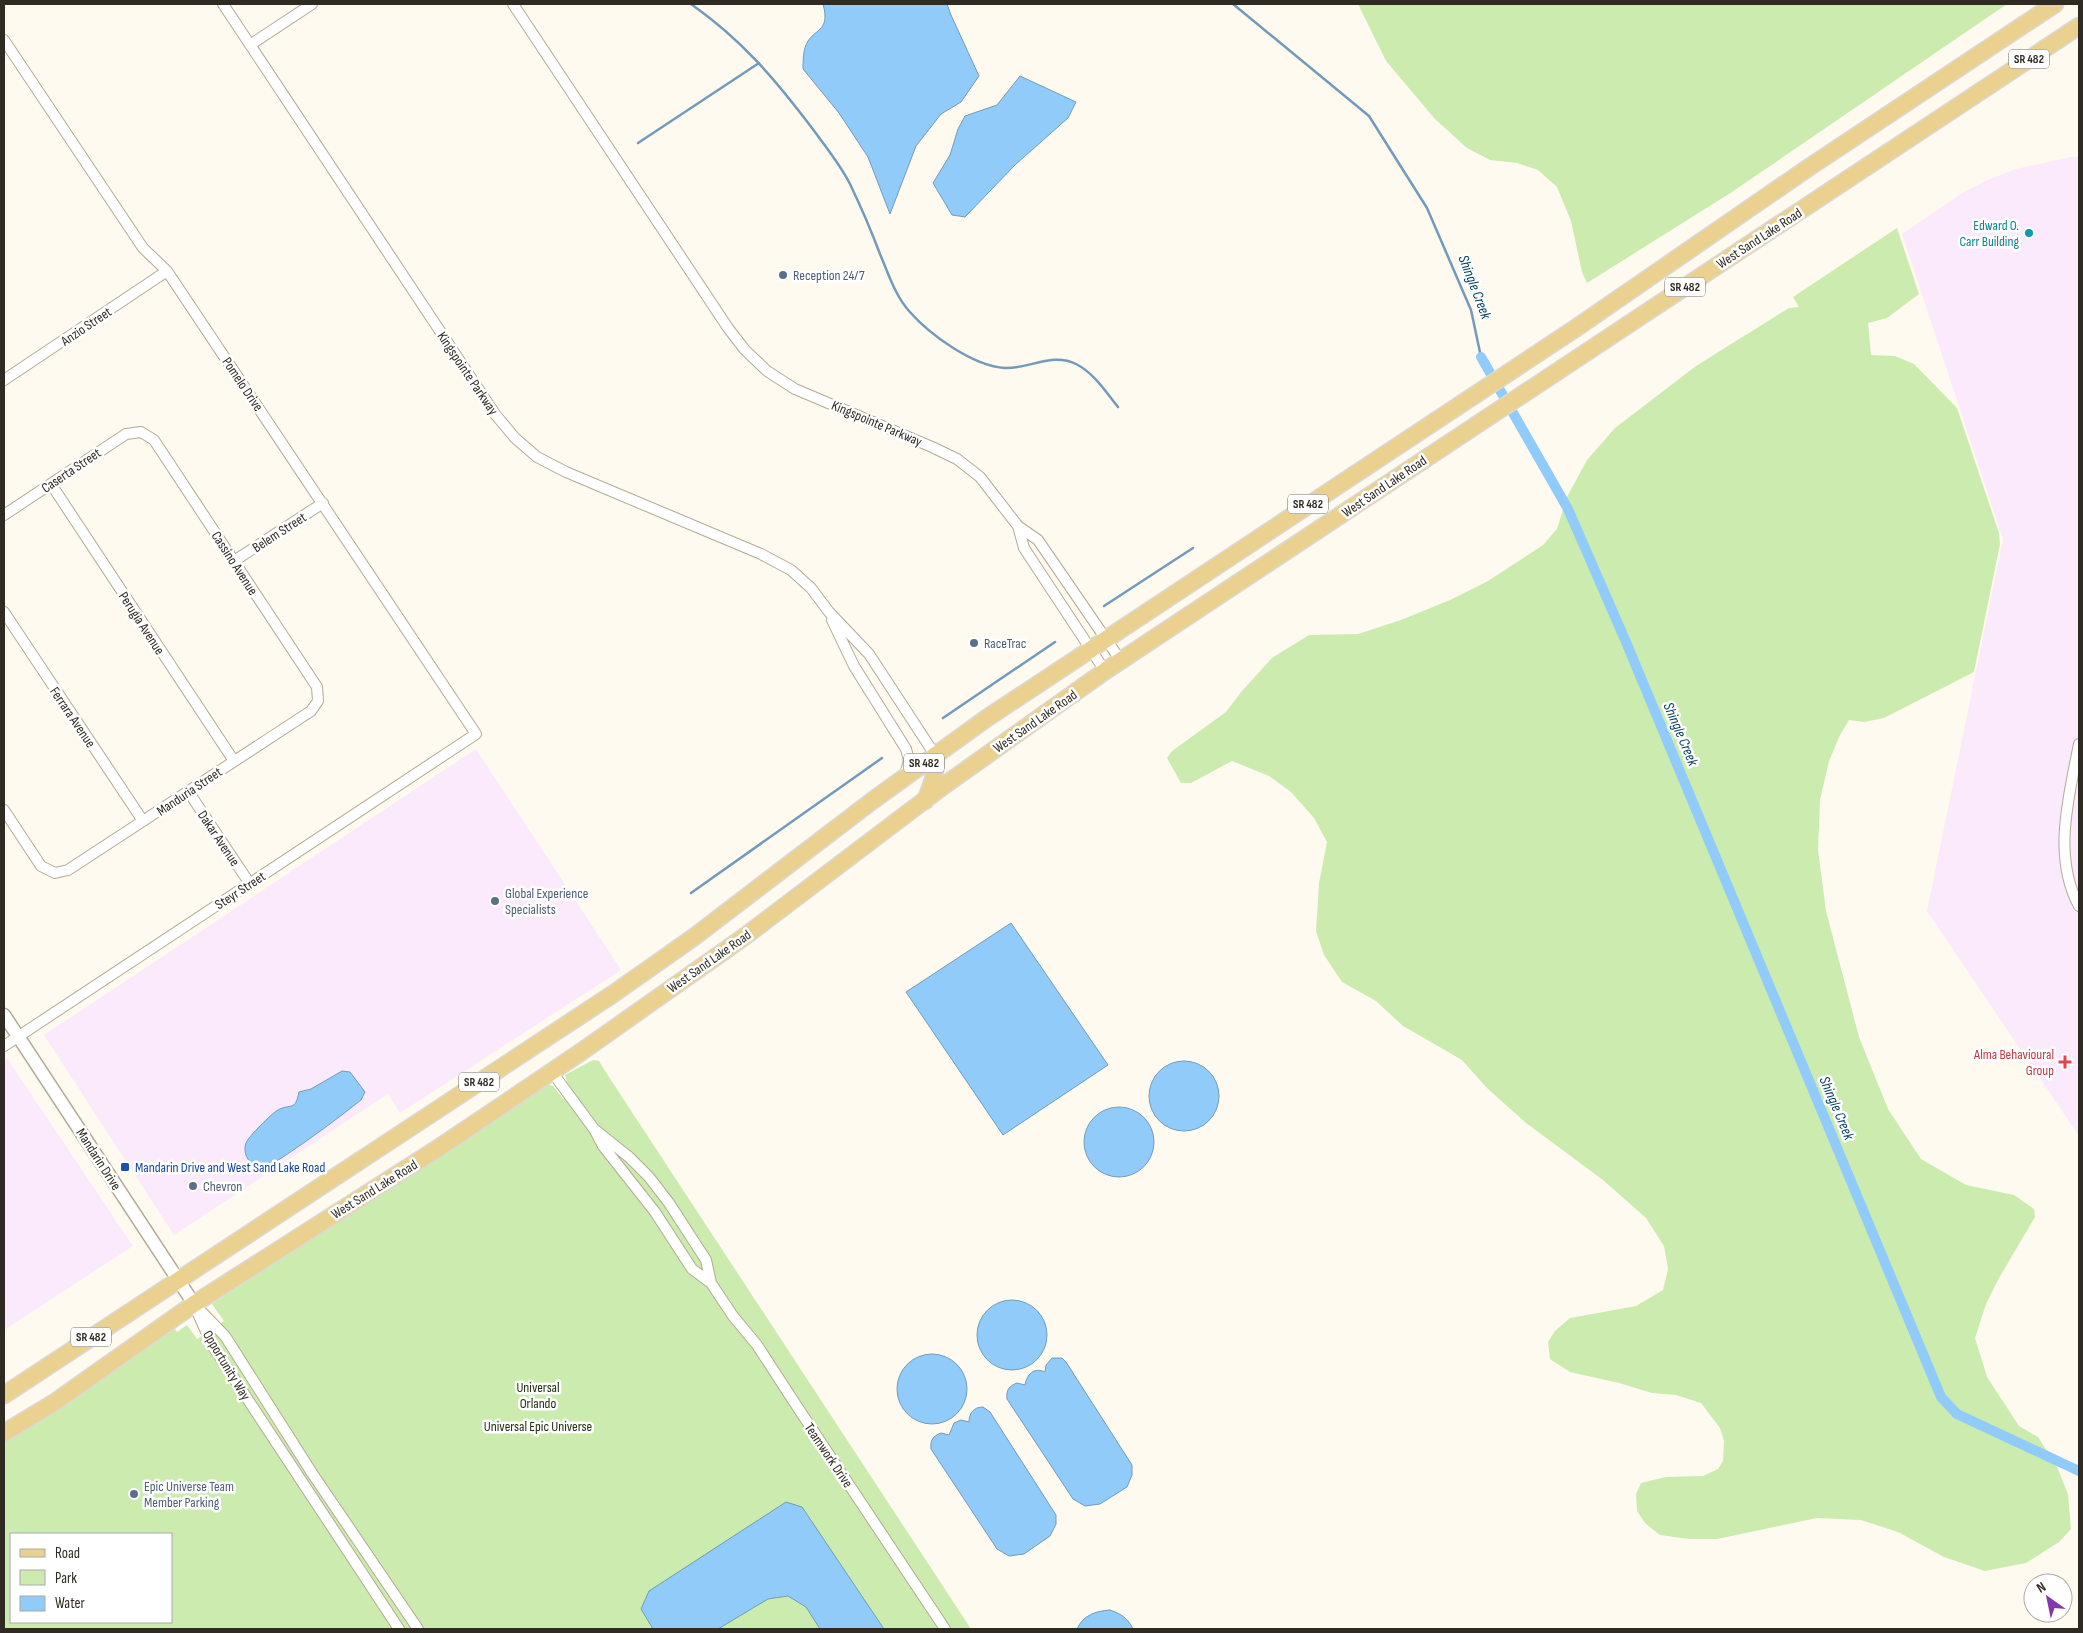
<svg xmlns="http://www.w3.org/2000/svg" width="2083" height="1633" viewBox="0 0 2083 1633" font-family="'Sofia Sans Condensed',sans-serif">
<style>
.commercial{fill:#faeafc}
.green{fill:#ccebaf;fill-rule:evenodd}
.water{fill:#90cbfa;stroke:#739bb9}
.lines{fill:none;stroke-linecap:round;stroke-linejoin:round}
.stream{stroke:#739bb9;stroke-width:2.5}
.canal{stroke:#90cbfa;stroke-width:10}
.minor-casing{stroke:#b3aa93;stroke-width:12}
.tertiary-casing{stroke:#b3aa93;stroke-width:15}
.primary-casing{stroke:#dad9d7;stroke-width:19}
.minor{stroke:#fff;stroke-width:10}
.tertiary{stroke:#fff;stroke-width:12}
.primary{stroke:#ead18f;stroke-width:16}
.culture-dot{fill:#0f9aa8;stroke:#fff;stroke-width:2}
.service-dot{fill:#5c6f8a;stroke:#fff;stroke-width:2}
.health-dot{fill:#e0444e;stroke:#fff;stroke-width:2}
.transit-dot{fill:#1a4fb4;stroke:#fff;stroke-width:2}
.labels{text-anchor:middle;stroke-width:5;stroke-linejoin:round;paint-order:stroke}
.shield{fill:#fff;stroke:#6d6b64;stroke-width:1}
.shield-label{font-size:12px;font-weight:bold;fill:#2f2b22}
.culture-label{font-size:14px;fill:#0d838f;stroke:#fff;text-anchor:end}
.street-label{font-size:14px;fill:#2f2b22;stroke:#fff}
.service-label{font-size:14px;fill:#4e5e75;stroke:#fff;text-anchor:start}
.health-label{font-size:14px;fill:#be3a42;stroke:#fff;text-anchor:end}
.transit-label{font-size:14px;fill:#164399;stroke:#fff;text-anchor:start}
.park-label{font-size:14px;fill:#202f0e;stroke:#fff}
.water-label{font-size:15px;font-style:italic;fill:#054267;stroke:#fff}
</style>
<rect width="100%" height="100%" fill="#fefaf0"/>
<path class="commercial" d="M2071,157H2079V1136L1927,911L2003,539L1902,234L1964,192L1990,179L2016,169Z
M476,749L621,970L400,1113L388,1094L174,1235L44,1035Z
M7,1058L133,1246L4,1330V1061Z"/>
<path class="green" d="M1358,4H2007L1732,192L1587,283L1582,272L1571,221L1557,187L1538,170L1517,163L1490,160L1467,148L1434,118L1386,61Z
M1897,228L1919,294L1887,318L1868,323L1871,355L1895,356L1914,364L1957,408L1999,533L2000,544L1974,672L1884,718L1864,722L1849,720L1840,735L1829,761L1820,800L1818,850L1826,911L1859,1037L1888,1109L1921,1159L1966,1185L2014,1195L2034,1209L2035,1217L1999,1278L1986,1304L1975,1338L1987,1377L2019,1426L2038,1437L2057,1467L2068,1494L2071,1529L2059,1542L2026,1563L1985,1571L1944,1557L1898,1532L1861,1520L1817,1518L1717,1539H1689L1660,1535L1645,1523L1637,1511L1636,1494L1641,1483L1666,1477L1703,1476L1718,1469L1723,1461L1724,1441L1720,1428L1701,1403L1676,1395L1652,1393L1619,1383L1570,1372L1550,1359L1548,1342L1555,1331L1570,1318L1636,1306L1663,1290L1668,1269L1664,1246L1646,1218L1603,1180L1526,1123L1487,1088L1462,1060L1403,1026L1376,1001L1342,982L1324,955L1316,931L1319,883L1327,842L1314,818L1291,792L1269,776L1232,761L1191,783H1181L1167,758L1172,751L1226,712L1241,692L1272,658L1309,635L1358,634L1401,620L1450,600L1488,581L1543,545L1557,529L1567,497L1587,460L1615,428L1696,366L1789,308L1799,307L1793,297Z
M593,1060L599,1061L605,1071L971,1629H4V1442L175,1329L177,1332L187,1325L197,1339L224,1321L212,1304L540,1087L545,1084L553,1086L563,1099L573,1092L567,1082L565,1075ZM11,1534H171V1622H11Z"/>
<path class="water" d="M823,4H947L951,15L979,76L961,102L941,114L916,146L890,214L868,157L839,113L803,69C803,62 803,52 806,45C813,28 831,33 823,4Z
M1020,76L1076,102L1068,118L1015,165L965,217L952,215L933,183L950,155L958,129L965,116L997,105Z
M1011,923L1108,1065L1003,1135L906,992Z
M1149 1096a35 35 0 1 1 70 0a35 35 0 1 1-70 0Z
M342,1071L350,1072L365,1092L361,1100C336,1120 310,1139 283,1157C278,1160 269,1167 262,1167C250,1167 242,1154 246,1143C248,1137 272,1113 278,1110C291,1103 295,1112 299,1092L311,1089Z
M1084 1142a35 35 0 1 1 70 0a35 35 0 1 1-70 0Z
M977 1335a35 35 0 1 1 70 0a35 35 0 1 1-70 0Z
M897 1389a35 35 0 1 1 70 0a35 35 0 1 1-70 0Z
M1052,1358H1062L1066,1362L1132,1465V1475L1127,1487L1100,1504L1085,1506L1073,1499L1007,1399C1006,1390 1009,1386 1017,1383L1025,1385C1027,1374 1034,1367 1045,1372L1046,1365Z
M983,1407L990,1412L1056,1515V1524L1050,1536L1024,1554L1009,1556L997,1549L931,1449C930,1440 933,1436 941,1433L949,1435L954,1423L961,1420L969,1422C969,1414 973,1407 983,1407Z
M786,1502L802,1507L884,1629H820L806,1607L788,1596L768,1599L718,1629H653L641,1609L649,1591Z
M1110,1610C1121,1614 1128,1618 1133,1629H1077C1083,1615 1096,1611 1110,1610Z"/>
<g class="lines">
<path class="stream" d="M691,4C742,40 775,79 812,128C825,146 840,164 850,184C861,207 871,230 880,254C888,273 895,295 909,311C930,335 973,366 1005,368C1029,369 1052,352 1076,364C1094,373 1106,392 1118,407
M1233,4L1369,116L1427,208L1471,310L1481,357
M638,143L759,63
M1104,606L1193,548
M943,718L1055,642
M691,893L882,758"/>
<path class="canal" d="M1481,357L1568,509L1626,642L1941,1397L1957,1414L2079,1471"/>
<g class="minor-casing">
<path id="minor" d="M223,4L495,414L515,438L537,457L566,472L761,554L791,570L811,588L829,612L869,654L935,755
M513,4L728,328L745,350L767,371L795,389L932,447L957,459L980,477L1018,526L1038,540L1121,661
M4,40L143,248L167,271L476,734L4,1046
M250,45L312,4
M4,380L167,271
M51,484L234,761
M4,515L126,434L141,432L154,440L317,687L318,701L311,711L68,870L55,873L41,866L4,810
M1018,526L1024,548L1105,671
M234,561L323,503
M4,612L143,821
M832,620L854,666L906,749L909,760L905,776
M2079,744C2069,796 2052,856 2079,906
M188,791L250,884
M552,1072L594,1129L603,1146L655,1212L692,1269L711,1283
M594,1129L629,1157L649,1177L669,1203L706,1260L711,1283L733,1316L757,1345L798,1408L945,1629
M194,1304L225,1336L312,1473L418,1629
M196,1309L212,1345L399,1629"/>
</g>
<g class="tertiary-casing">
<path id="tertiary" d="M4,1015L194,1304"/>
</g>
<g class="primary-casing">
<path id="primary" d="M925,801C932,785 937,772 935,755
M4,1395L613,994L694,937L872,801L987,718L1576,328L1808,168L2055,4
M4,1433L55,1402L194,1304L440,1147L581,1052L744,937L942,787L1105,671L2079,26"/>
</g>
<use href="#minor" class="minor"/>
<use href="#tertiary" class="tertiary"/>
<use href="#primary" class="primary"/>
</g>
<circle class="culture-dot" cx="2029" cy="233" r="5"/>
<g class="service-dot">
<circle cx="783" cy="275" r="5"/>
<circle cx="974" cy="643" r="5"/>
<circle cx="495" cy="901" r="5"/>
<circle cx="193" cy="1186" r="5"/>
<circle cx="134" cy="1494" r="5"/>
</g>
<path class="health-dot" d="M2062.5 1054.5h5v5h5v5h-5v5h-5v-5h-5v-5h5z"/>
<rect class="transit-dot" x="120" y="1162" width="10" height="10" rx="2.5"/>
<g class="labels">
<g class="shield">
<rect x="2009" y="49.5" width="40" height="19" rx="4"/>
<rect x="1665" y="277.5" width="40" height="19" rx="4"/>
<rect x="1288" y="494.5" width="40" height="19" rx="4"/>
<rect x="904" y="753.5" width="40" height="19" rx="4"/>
<rect x="459" y="1072.5" width="40" height="19" rx="4"/>
<rect x="71" y="1327.5" width="40" height="19" rx="4"/>
</g>
<g class="shield-label">
<text x="2029" y="63">SR 482</text>
<text x="1685" y="291">SR 482</text>
<text x="1308" y="508">SR 482</text>
<text x="924" y="767">SR 482</text>
<text x="479" y="1086">SR 482</text>
<text x="91" y="1341">SR 482</text>
</g>
<g class="culture-label">
<text x="2019" y="230">Edward O.<tspan x="2019" dy="16">Carr Building</tspan></text>
</g>
<g class="street-label">
<text transform="translate(1759 238) rotate(-33)" y="5">West Sand Lake Road</text>
<text transform="translate(86 326) rotate(-34)" y="5">Anzio Street</text>
<text transform="translate(468 373) rotate(56)" y="5">Kingspointe Parkway</text>
<text transform="translate(243 384) rotate(56)" y="5">Pomelo Drive</text>
<text transform="translate(877 423) rotate(23)" y="5">Kingspointe Parkway</text>
<text transform="translate(71 470) rotate(-34)" y="5">Caserta Street</text>
<text transform="translate(1384 486) rotate(-34)" y="5">West Sand Lake Road</text>
<text transform="translate(279 532) rotate(-33)" y="5">Belem Street</text>
<text transform="translate(235 563) rotate(57)" y="5">Cassino Avenue</text>
<text transform="translate(142 623) rotate(57)" y="5">Perugia Avenue</text>
<text transform="translate(73 717) rotate(56)" y="5">Ferrara Avenue</text>
<text transform="translate(1035 721) rotate(-35)" y="5">West Sand Lake Road</text>
<text transform="translate(189 791) rotate(-34)" y="5">Manduria Street</text>
<text transform="translate(219 838) rotate(56)" y="5">Dakar Avenue</text>
<text transform="translate(240 890) rotate(-33)" y="5">Steyr Street</text>
<text transform="translate(709 961) rotate(-35)" y="5">West Sand Lake Road</text>
<text transform="translate(99 1159) rotate(57)" y="5">Mandarin Drive</text>
<text transform="translate(374 1189) rotate(-32)" y="5">West Sand Lake Road</text>
<text transform="translate(227 1365) rotate(59)" y="5">Opportunity Way</text>
<text transform="translate(829 1455) rotate(56)" y="5">Teamwork Drive</text>
</g>
<g class="service-label">
<text x="793" y="280">Reception 24/7</text>
<text x="984" y="648">RaceTrac</text>
<text x="505" y="898">Global Experience<tspan x="505" dy="16">Specialists</tspan></text>
<text x="203" y="1191">Chevron</text>
<text x="144" y="1491">Epic Universe Team<tspan x="144" dy="16">Member Parking</tspan></text>
</g>
<g class="health-label">
<text x="2054" y="1059">Alma Behavioural<tspan x="2054" dy="16">Group</tspan></text>
</g>
<g class="transit-label">
<text x="135" y="1172">Mandarin Drive and West Sand Lake Road</text>
</g>
<g class="park-label">
<text x="538" y="1392">Universal<tspan x="538" dy="16">Orlando</tspan></text>
<text x="538" y="1431">Universal Epic Universe</text>
</g>
<g class="water-label">
<text transform="translate(1475 287) rotate(69)" y="5">Shingle Creek</text>
<text transform="translate(1681 734) rotate(67)" y="5">Shingle Creek</text>
<text transform="translate(1837 1108) rotate(67)" y="5">Shingle Creek</text>
</g>
</g>
<rect width="2083" height="1633" fill="none" stroke="#2f2b22" stroke-width="10"/>
<rect x="10" y="1533" width="162" height="90" fill="#ffffff" stroke="#acaaa7"/>
<rect x="20" y="1549" width="25" height="8" fill="#ead18f" stroke="#acaaa7"/>
<text x="55" y="1558" font-size="15" fill="#2f2b22">Road</text>
<rect x="20" y="1570" width="25" height="15" fill="#ccebaf" stroke="#acaaa7"/>
<text x="55" y="1583" font-size="15" fill="#2f2b22">Park</text>
<rect x="20" y="1596" width="25" height="15" fill="#90cbfa" stroke="#acaaa7"/>
<text x="55" y="1608" font-size="15" fill="#2f2b22">Water</text>
<g transform="translate(2048 1598) rotate(327)"><circle r="24" fill="#ffffff" stroke="#acaaa7"/>
<path d="M0-4L9 19L0 12L-9 19Z" fill="#8438a9"/>
<text y="-8" font-size="14" font-weight="bold" text-anchor="middle" fill="#2f2b22">N</text>
</g>
</svg>
